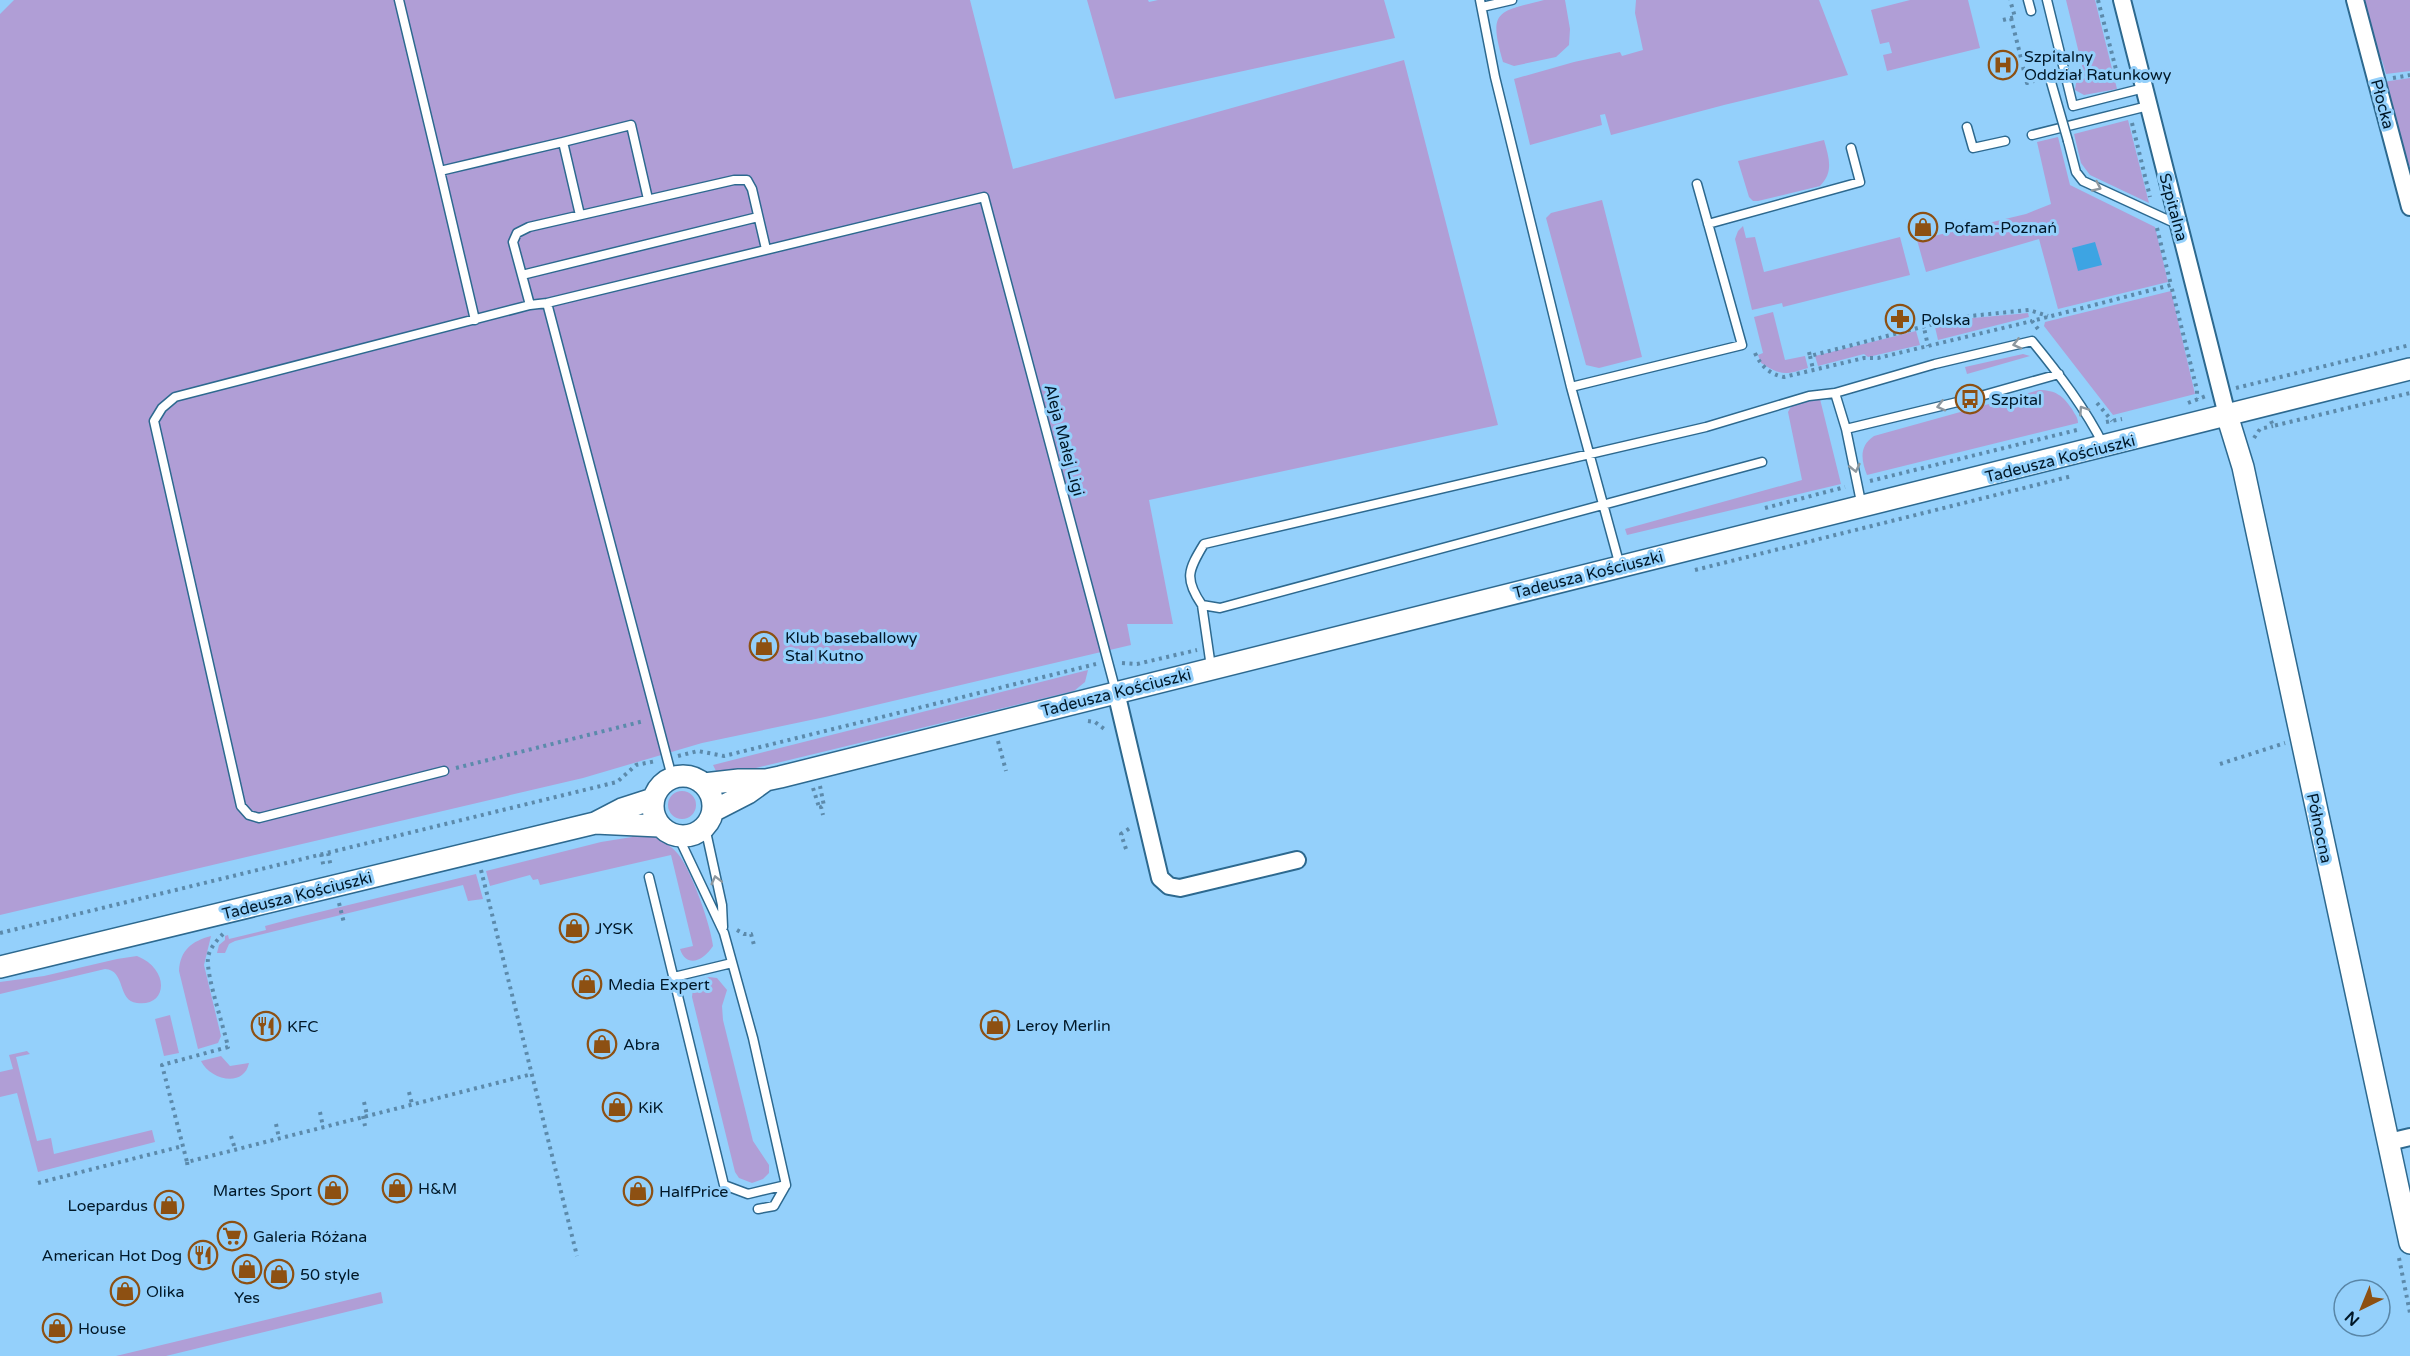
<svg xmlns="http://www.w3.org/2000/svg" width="2410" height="1356" viewBox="0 0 2410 1356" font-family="'Varela Round',sans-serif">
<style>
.green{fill:#b09ed6}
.water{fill:#3da4e3}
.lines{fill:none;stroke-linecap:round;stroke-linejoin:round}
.service-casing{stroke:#2d698f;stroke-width:11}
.minor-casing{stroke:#2d698f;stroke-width:20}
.tertiary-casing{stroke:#2d698f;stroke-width:24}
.path{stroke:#5c8aab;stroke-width:4;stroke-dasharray:3 4.5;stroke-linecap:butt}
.service{stroke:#fff;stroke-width:8}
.minor{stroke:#fff;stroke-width:16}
.tertiary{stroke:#fff;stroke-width:21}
.service-bridge-casing{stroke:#2d698f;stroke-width:11;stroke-linecap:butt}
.service-bridge{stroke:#fff;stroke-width:8}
.oneway{stroke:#8d979e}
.labels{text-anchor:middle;stroke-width:6;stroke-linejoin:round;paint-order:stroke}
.poi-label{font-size:16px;fill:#011828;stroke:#94d0fb;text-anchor:start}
.street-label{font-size:16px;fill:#011828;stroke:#94d0fb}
</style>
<rect width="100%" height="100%" fill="#94d0fb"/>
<path class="green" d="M14,0H970L1013,169L1404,60L1498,425L1149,500L1173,624H1127L1131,645L825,717L702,743L583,778L0,915V14Z
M1087,0H1148L1149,2L1158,0H1384L1395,38L1115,99Z
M1544,0H1565L1570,29L1569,45L1556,57L1514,66L1503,62C1488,10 1497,12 1544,0Z
M1636,0H1819L1848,75L1724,105L1611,135L1605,114L1600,115L1602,125L1530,145L1514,79L1574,62L1620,52L1622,56L1643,50L1635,13Z
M1910,0H1968L1980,48L1887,71L1883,55L1892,53L1889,42L1880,44L1871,10Z
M2066,0H2095L2117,89L2084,95L2075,90L2076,83L2085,78Z
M2361,0H2410V71L2386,74L2382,60L2378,61Z
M2410,78V166L2405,163L2383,82Z
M2128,120L2149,203L2090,175L2081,163L2074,134Z
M2058,137L2070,185L2155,227L2168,282L2058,309L2039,239L1926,272L1917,240L2026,214L2051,204L2037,142Z
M1824,140C1829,158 1834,172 1820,186L1758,201H1753L1749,197L1738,161Z
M1602,200L1642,357L1599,368L1586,365L1546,218L1551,213Z
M1743,226L1746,238L1755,237L1764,272L1900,237L1910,275L1783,307L1782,303L1752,310L1735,239L1738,231Z
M2171,291L2195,394L2113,415L2044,326L2045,322Z
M1773,312L1785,360L1805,356L1808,368C1785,375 1782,376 1761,363L1758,355L1763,353L1754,317Z
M2028,313L2029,317L1938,340L1935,327L1962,319Z
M1916,331L1920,345L1868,357L1864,354L1818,366L1815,356Z
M2023,354L2030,356L1967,374L1965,367Z
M2039,390C2056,390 2063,396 2072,409C2075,415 2078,417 2078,423L1867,475C1861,460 1859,446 1874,436Z
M1820,399L1841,484L1627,535L1625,529L1802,480L1788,412L1792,405Z
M1088,670L1085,682L1074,691L719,777L713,765Z
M668 805a14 14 0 1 1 28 0a14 14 0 1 1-28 0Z
M632,832C649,832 667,841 678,854C691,869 711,926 713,946C705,959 687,970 680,949L693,946L671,855L540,885L538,879L533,880L530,875L490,886L486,871L601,842L632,837Z
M476,874L483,899L468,901L463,885L235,941L229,944L225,953H217L219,945L225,940V936L228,935L229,939L266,930L265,926L295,918Z
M211,936L204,965L221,1036L218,1043L198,1049L179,971C180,950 192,941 211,936Z
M137,956C170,969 168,1007 137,1003C117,1001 126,970 105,969L0,994V982L44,976L117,959Z
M709,977L717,978L727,990L722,1006L723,1020L753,1141L769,1165V1173L763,1179L752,1183L739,1178L735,1172L692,997C693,985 698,980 709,977Z
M170,1015L179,1053L164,1056L155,1019Z
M27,1051L30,1054L16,1057L37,1141L51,1138L54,1154L152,1130L155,1142L38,1172L17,1093L0,1097V1072L13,1069L9,1055Z
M221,1056L230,1066L249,1063C244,1088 210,1080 201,1061Z
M381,1292L383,1303L166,1356H116Z"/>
<path class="water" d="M2095,242L2102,265L2078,271L2072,248Z"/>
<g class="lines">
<g class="service-casing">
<path id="service" d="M399,0L440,171
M1480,0L1495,77L1571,387L1620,566
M2028,0L2031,11
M2047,0L2073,106L2144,88
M1482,7L1512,0
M1967,127L1973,148L2005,141
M2032,135L2148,106
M2068,141L2076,172L2083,181L2179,225
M563,142L631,125L648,199
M1708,224L1860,182L1851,148
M522,275L758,217
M530,305L513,242L517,233L529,227L734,180H747L752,189L766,249
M475,320L440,171L563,142L580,215
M1571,387L1742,345L1697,184
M1846,429L1970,399L2059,374
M1762,462L1220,608L1202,605C1184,579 1188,570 1204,544L1706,427L1809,396L1835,393
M1862,507L1846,429L1835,393L1935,364L2032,341C2059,374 2085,408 2104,446
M1202,605L1211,667
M444,771L259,818L249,815L241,806L154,421L162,408L175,397L530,305L547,303
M672,777L547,303L984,197L1116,692
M705,827L722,905L723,927
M678,836L724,933L753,1038L786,1185L774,1206L758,1209
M649,877L724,1185L748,1194L786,1185
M674,977L732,963"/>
</g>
<g class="minor-casing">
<path id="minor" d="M2122,0L2227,415
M2355,0L2410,207
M1116,692L1160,878L1169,886L1180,888L1297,860
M2389,1142L2410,1137"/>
</g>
<g class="tertiary-casing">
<path id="tertiary" d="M2227,415L2243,467L2410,1243
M653 806a30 30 0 1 1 60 0a30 30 0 1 1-60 0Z
M704,784L739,780H766L780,777L2410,369
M713,811L748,793L766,780
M595,823L659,826
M0,967L595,823L622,809L653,799"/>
</g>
<path class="path" d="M2098,0L2119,81
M2011,18L2021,58
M2003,20L2015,17L2010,0
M2023,67L2027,83L2034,81
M2393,78L2410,75
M2132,123L2150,197
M2157,228L2171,285
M1923,323L1928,346
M2038,329L2032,321L2171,285L2197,390V399
M1809,352L1810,356L1960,317L2029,310L2048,316
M1755,353C1761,366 1769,374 1784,377L1864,358H1878L2032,321
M1810,356L1813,369
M2236,388L2410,345
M2097,403L2112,421
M2188,403L2206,396
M2271,421L2273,426L2410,393
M2106,422L2122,419
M2254,438L2260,429L2273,426
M1870,481L2081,429
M1765,508L1845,487
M1695,570L2072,476
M1122,663L1137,664L1197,650
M1088,721L1095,722L1107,731
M998,741L1006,771
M678,756L698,751L724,756L1096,664
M2220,764L2285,743
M456,768L644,721
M820,786L824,806L821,807L823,815
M813,788L819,807H821
M1126,849L1121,834L1130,828
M328,853L331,867
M321,854L324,868
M481,870L577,1256
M339,903L344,923
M737,930L744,934H751L754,945
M0,933L617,782L636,765L656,761
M223,934C217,940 209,949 208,958C206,976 224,1027 228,1047L162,1065L187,1162L532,1074
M409,1092L412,1104
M364,1102L367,1115
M320,1112L323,1127
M363,1116L365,1126
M276,1124L279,1138
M231,1136L235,1149
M187,1162L188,1169
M38,1183L183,1146
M2399,1258L2410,1313"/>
<use href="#service" class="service"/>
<use href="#minor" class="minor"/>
<use href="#tertiary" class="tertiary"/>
<g class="service-bridge-casing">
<path id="service-bridge" d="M2051,82L2068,141"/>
</g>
<use href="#service-bridge" class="service-bridge"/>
</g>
<defs><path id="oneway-chevron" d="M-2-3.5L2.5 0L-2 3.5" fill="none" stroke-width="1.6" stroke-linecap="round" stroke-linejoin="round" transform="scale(1.5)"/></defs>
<g class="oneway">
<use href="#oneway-chevron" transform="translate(2097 187) rotate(25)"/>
<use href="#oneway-chevron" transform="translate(2017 344) rotate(166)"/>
<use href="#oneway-chevron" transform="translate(1941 406) rotate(166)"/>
<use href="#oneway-chevron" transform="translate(2083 410) rotate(-124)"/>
<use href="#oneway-chevron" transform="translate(1855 468) rotate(77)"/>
<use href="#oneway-chevron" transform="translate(716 880) rotate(-104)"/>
</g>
<defs>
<g id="hospital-ring" transform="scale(1.5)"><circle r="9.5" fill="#94d0fb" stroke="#8d5012" stroke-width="1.5"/><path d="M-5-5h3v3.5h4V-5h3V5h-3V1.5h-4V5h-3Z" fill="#8d5012"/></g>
<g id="shop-ring" transform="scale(1.5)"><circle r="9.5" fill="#94d0fb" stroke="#8d5012" stroke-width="1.5"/><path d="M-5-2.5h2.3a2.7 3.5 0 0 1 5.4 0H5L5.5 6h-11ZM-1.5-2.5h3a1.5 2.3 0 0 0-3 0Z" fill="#8d5012"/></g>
<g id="pharmacy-ring" transform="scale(1.5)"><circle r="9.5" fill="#94d0fb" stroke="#8d5012" stroke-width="1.5"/><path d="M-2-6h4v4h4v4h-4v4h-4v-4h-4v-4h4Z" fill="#8d5012"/></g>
<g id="bus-ring" transform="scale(1.5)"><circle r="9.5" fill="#94d0fb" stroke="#8d5012" stroke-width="1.5"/><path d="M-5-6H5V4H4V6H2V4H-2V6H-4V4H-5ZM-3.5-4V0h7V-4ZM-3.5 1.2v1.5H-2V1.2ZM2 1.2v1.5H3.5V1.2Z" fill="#8d5012"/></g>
<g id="restaurant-ring" transform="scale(1.5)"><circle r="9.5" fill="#94d0fb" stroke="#8d5012" stroke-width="1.5"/><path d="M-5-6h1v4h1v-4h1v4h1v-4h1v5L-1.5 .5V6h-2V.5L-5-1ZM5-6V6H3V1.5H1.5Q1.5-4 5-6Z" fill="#8d5012"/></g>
<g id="supermarket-ring" transform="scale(1.5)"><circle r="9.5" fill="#94d0fb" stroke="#8d5012" stroke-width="1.5"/><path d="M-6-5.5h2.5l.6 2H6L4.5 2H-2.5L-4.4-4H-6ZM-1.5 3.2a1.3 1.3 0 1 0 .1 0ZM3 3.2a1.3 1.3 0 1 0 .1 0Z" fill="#8d5012"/></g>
</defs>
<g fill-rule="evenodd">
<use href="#hospital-ring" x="2003" y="65"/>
<use href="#shop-ring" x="1923" y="227"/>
<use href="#pharmacy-ring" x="1900" y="319"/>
<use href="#bus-ring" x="1970" y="399"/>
<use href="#shop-ring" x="764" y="646"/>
<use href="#shop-ring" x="574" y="928"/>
<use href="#shop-ring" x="587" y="984"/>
<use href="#shop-ring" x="995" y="1025"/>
<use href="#restaurant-ring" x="266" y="1026"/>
<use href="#shop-ring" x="602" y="1044"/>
<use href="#shop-ring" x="617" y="1107"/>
<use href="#shop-ring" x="397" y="1188"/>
<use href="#shop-ring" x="333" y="1190"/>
<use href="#shop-ring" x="638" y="1191"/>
<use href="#shop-ring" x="169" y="1205"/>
<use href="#supermarket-ring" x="232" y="1236"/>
<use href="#restaurant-ring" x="203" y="1255"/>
<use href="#shop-ring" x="247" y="1269"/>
<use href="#shop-ring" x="279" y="1274"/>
<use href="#shop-ring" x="125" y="1291"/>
<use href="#shop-ring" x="57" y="1328"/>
</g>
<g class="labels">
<g class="poi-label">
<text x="2024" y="62">Szpitalny<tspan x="2024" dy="18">Oddział Ratunkowy</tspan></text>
<text x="1944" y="233">Pofam-Poznań</text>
<text x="1921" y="325">Polska</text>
<text x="1991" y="405">Szpital</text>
<text x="785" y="643">Klub baseballowy<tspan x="785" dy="18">Stal Kutno</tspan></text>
<text x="595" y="934">JYSK</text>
<text x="608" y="990">Media Expert</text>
<text x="1016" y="1031">Leroy Merlin</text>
<text x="287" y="1032">KFC</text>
<text x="623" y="1050">Abra</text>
<text x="638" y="1113">KiK</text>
<text x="418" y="1194">H&amp;M</text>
<text x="312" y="1196" text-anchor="end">Martes Sport</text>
<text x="659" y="1197">HalfPrice</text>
<text x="148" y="1211" text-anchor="end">Loepardus</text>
<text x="253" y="1242">Galeria Różana</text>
<text x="182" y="1261" text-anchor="end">American Hot Dog</text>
<text x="300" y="1280">50 style</text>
<text x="146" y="1297">Olika</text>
<text x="247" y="1303" text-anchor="middle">Yes</text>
<text x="78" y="1334">House</text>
</g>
<g class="street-label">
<text transform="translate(2383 104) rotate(75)" y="6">Płocka</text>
<text transform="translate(2174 207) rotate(75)" y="6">Szpitalna</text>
<text transform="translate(1065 440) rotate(75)" y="6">Aleja Małej Ligi</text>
<text transform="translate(2060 458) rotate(-14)" y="6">Tadeusza Kościuszki</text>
<text transform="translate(1588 574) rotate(-14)" y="6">Tadeusza Kościuszki</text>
<text transform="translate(1116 692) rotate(-14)" y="6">Tadeusza Kościuszki</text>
<text transform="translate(2320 828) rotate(78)" y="6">Północna</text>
<text transform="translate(297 895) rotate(-14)" y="6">Tadeusza Kościuszki</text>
</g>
</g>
<g transform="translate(2362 1308) rotate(223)"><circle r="28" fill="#94d0fb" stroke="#5986a7" stroke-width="1.5"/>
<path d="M0-4.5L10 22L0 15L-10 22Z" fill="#8d5012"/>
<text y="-9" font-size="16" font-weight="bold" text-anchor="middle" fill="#011828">N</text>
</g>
</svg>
